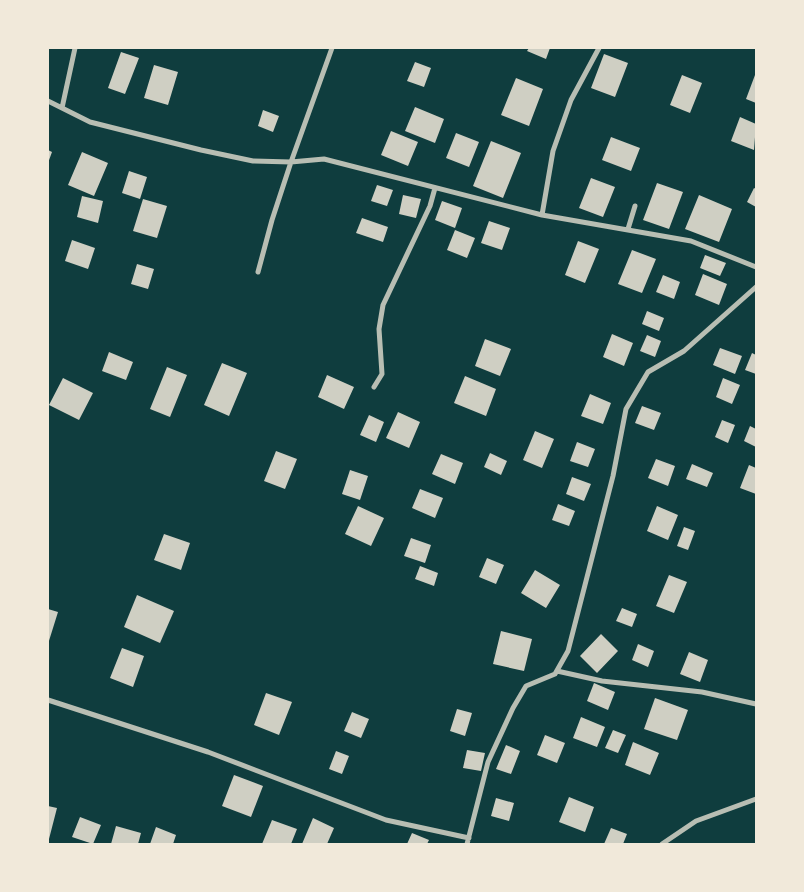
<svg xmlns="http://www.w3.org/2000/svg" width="804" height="892" viewBox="0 0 804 892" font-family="'Libre Baskerville',serif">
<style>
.building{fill:#cfcfc3}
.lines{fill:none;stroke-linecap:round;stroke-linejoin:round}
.minor{stroke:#b8beb3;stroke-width:5}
</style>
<rect width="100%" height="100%" fill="#0f3d3e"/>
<path class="building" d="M529,48H550L546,59L527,51Z
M121,52L139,58L125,94L108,88Z
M604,54L628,63L615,97L591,88Z
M415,62L431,68L424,87L407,81Z
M154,65L178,72L168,105L144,98Z
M682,75L702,83L690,113L670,105Z
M755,75L756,76V103L746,99Z
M516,78L543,89L529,126L501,115Z
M415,107L444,119L435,143L405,131Z
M263,110L279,116L273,132L258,126Z
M740,117L756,124L754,150L731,141Z
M391,131L418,142L408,166L381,155Z
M456,133L479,142L469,167L446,158Z
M611,137L640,148L631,171L602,160Z
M491,141L521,153L503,198L473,186Z
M48,150L52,152L48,163Z
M82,152L108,163L94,196L68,185Z
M129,171L147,177L140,199L122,193Z
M591,178L615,187L603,217L579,208Z
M657,183L683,192L669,229L643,220Z
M377,185L393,190L387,206L371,201Z
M754,188L756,189V207L747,202Z
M403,195L421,199L416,218L399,214Z
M699,195L732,209L719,242L685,229Z
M82,196L103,201L98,223L77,217Z
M143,199L167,206L157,238L133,231Z
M442,201L462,208L455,228L435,220Z
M362,218L388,227L383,242L356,233Z
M489,221L510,228L502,250L481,243Z
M455,230L475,238L467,258L447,250Z
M72,240L95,248L88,269L65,261Z
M578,241L599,249L585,283L565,275Z
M632,250L656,259L642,293L618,284Z
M705,255L726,263L720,276L700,268Z
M137,264L154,269L148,289L131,284Z
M703,274L727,284L719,305L695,295Z
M663,275L680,282L674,299L656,292Z
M647,311L664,318L659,331L642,324Z
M612,334L633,343L624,366L603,357Z
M647,335L661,341L655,357L640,351Z
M485,339L511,349L500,376L475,366Z
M720,348L742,356L735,374L713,365Z
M109,352L133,362L126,380L102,371Z
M752,353L756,355V374L745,370Z
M222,363L247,373L229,416L204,405Z
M167,367L187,375L170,417L150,409Z
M327,375L354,387L344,409L318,397Z
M465,376L496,389L486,416L454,403Z
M63,378L93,393L79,420L49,405Z
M723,378L740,385L732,404L716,397Z
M590,394L611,403L603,424L581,416Z
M642,406L661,413L654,430L635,423Z
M398,412L420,422L409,448L386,438Z
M369,415L384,422L376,442L360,435Z
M722,420L735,425L728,443L715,437Z
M750,426L756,429V447L744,441Z
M535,431L554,439L542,468L523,460Z
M577,442L595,449L588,467L570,461Z
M276,451L297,459L285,489L264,481Z
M490,453L507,461L501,475L484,467Z
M441,454L463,463L455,484L432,474Z
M656,459L675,466L668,486L648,478Z
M692,464L713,473L707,487L686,479Z
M749,465L756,468V494L740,488Z
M350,470L368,476L360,500L342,494Z
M572,477L591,484L584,501L566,494Z
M420,489L443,498L435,518L412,508Z
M558,504L575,511L569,526L552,520Z
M358,506L384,518L371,546L345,534Z
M657,506L678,515L668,540L647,531Z
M684,527L695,531L688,550L677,546Z
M164,534L190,543L181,570L154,560Z
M411,538L431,545L425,563L404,556Z
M487,558L504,565L496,584L479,577Z
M420,566L438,573L434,586L415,579Z
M535,570L560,585L546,608L521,593Z
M669,575L687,582L674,613L656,606Z
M137,595L174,611L160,643L124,627Z
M622,608L637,614L632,627L616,621Z
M48,609L58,612L48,644Z
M501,631L532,639L524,671L493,664Z
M601,634L618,651L597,673L580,656Z
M638,644L654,651L648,667L632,660Z
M122,648L144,656L133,687L110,678Z
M689,652L708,660L700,682L680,674Z
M594,683L615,692L608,710L587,701Z
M266,693L292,702L279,735L254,725Z
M655,698L688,710L677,740L644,729Z
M457,709L472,713L465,736L450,731Z
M352,712L369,719L361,738L344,731Z
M581,717L605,727L597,747L573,738Z
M613,730L626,735L618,753L605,748Z
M545,735L565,743L557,763L537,755Z
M633,742L659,753L650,775L625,765Z
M506,745L520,751L511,774L496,769Z
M467,750L485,753L481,771L463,768Z
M336,751L349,756L342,774L329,769Z
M234,775L263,786L251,817L222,806Z
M569,797L594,807L585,832L559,822Z
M496,798L514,803L509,821L491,816Z
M48,806L57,808L49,839H48Z
M80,817L101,825L93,844L72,837Z
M313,818L334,828L327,844H302Z
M272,820L297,829L291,844H262Z
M116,826L141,833L138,844H111Z
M156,827L176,835L173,844H150Z
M611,828L627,834L623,844H604Z
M412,833L429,840L427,844H407Z"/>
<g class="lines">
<path class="minor" d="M332,48L291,162L324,159L542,215L691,241L756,267
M48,101L90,122L201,150L253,161L291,162L272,220L258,272
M62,108L75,48
M542,215L553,151L571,100L599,48
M628,229L635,206
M374,387L382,374L379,329L383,305L430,206L435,188
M557,671L602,681L702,692L756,704
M48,700L208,752L386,820L469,838
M467,844L488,762L513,708L526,686L555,674L568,651L613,476L626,409L648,372L684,351L756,287
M662,844L696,821L756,799"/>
</g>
<rect width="804" height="892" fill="none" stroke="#f1e9da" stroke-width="98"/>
</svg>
